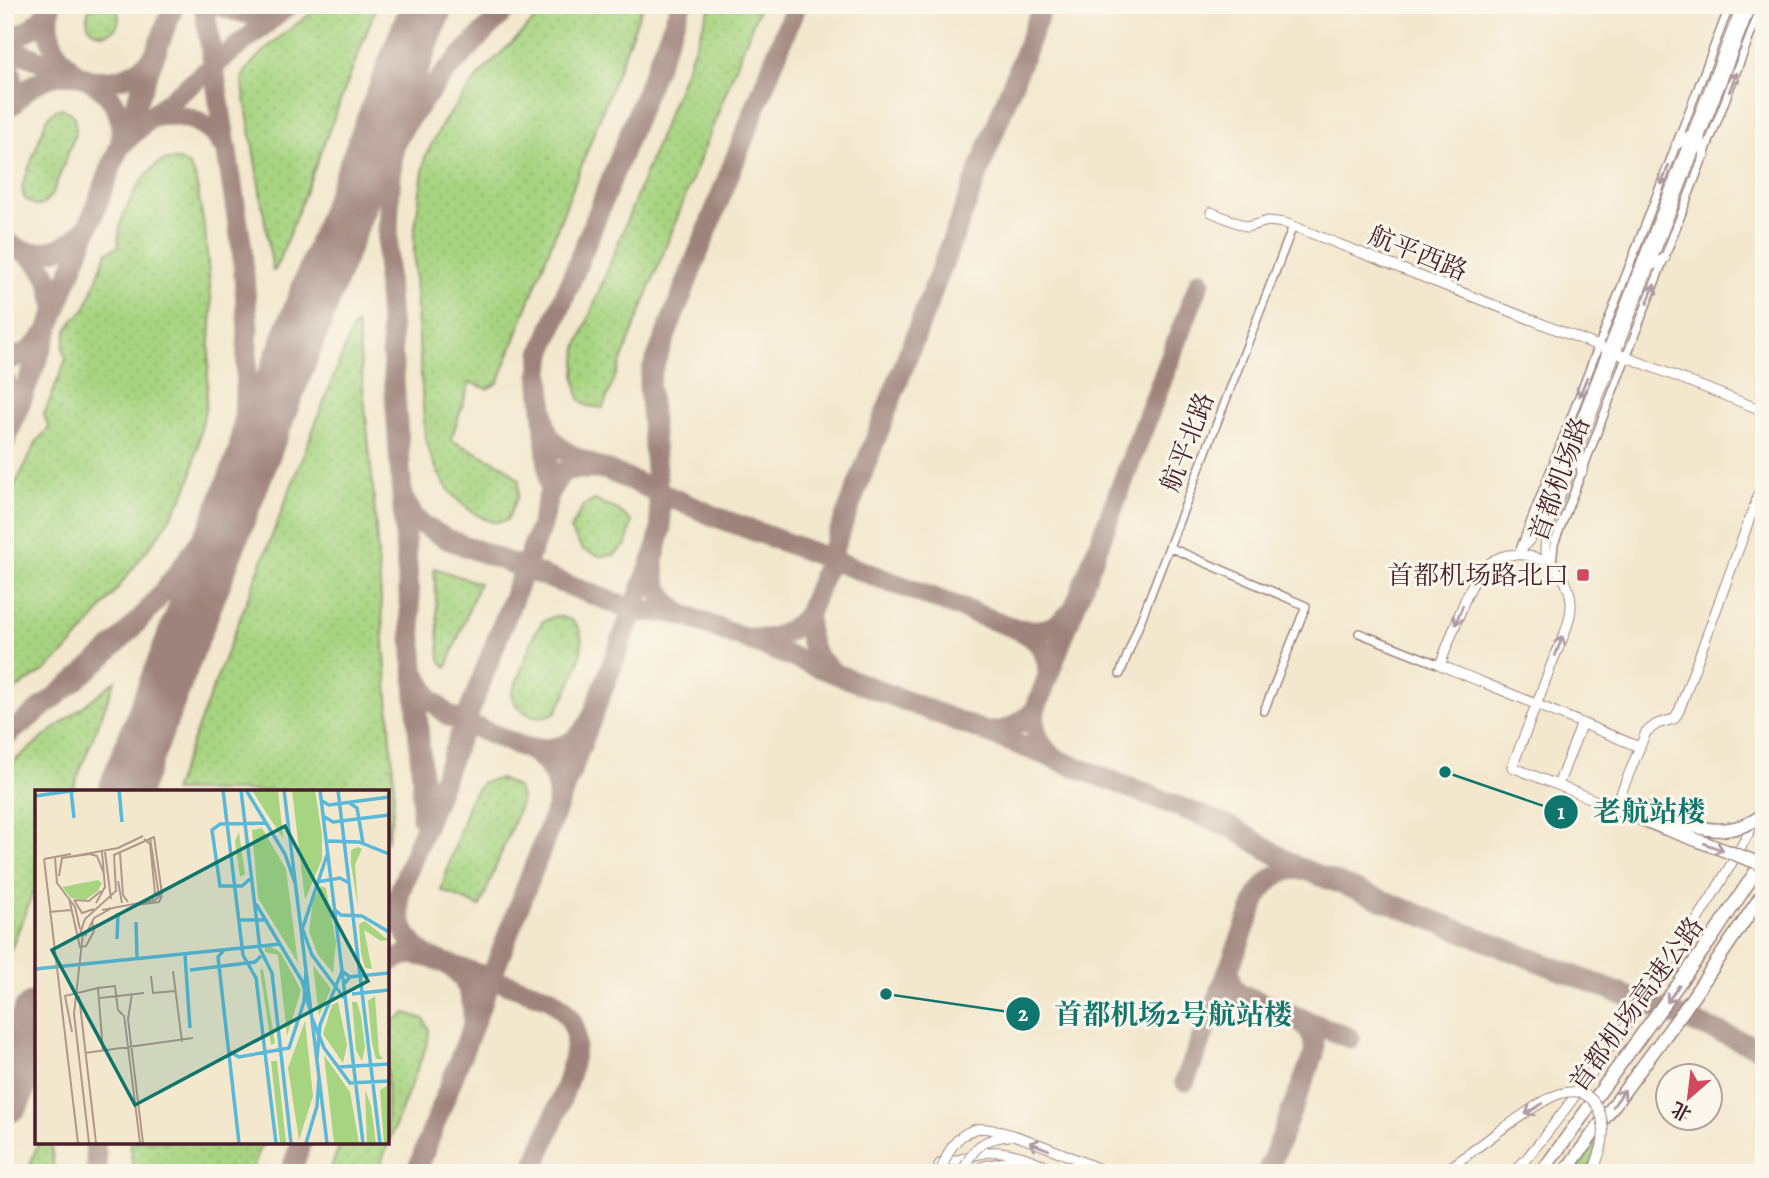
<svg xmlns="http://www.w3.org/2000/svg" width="1769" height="1178" viewBox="0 0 1769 1178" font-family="Alegreya,'Noto Serif SC',serif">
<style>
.grass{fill:url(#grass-dots);stroke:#787a56;stroke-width:2}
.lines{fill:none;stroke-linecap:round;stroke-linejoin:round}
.taxiway{stroke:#9e837c;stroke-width:21}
.runway{stroke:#9e837c;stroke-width:52}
.minor-casing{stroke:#9e837c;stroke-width:10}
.tertiary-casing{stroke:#9e837c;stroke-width:11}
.motorway-casing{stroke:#9e837c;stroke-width:15}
.minor{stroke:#fff;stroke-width:7}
.tertiary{stroke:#fff;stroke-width:9}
.motorway{stroke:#fff;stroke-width:12}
.tertiary-bridge-casing{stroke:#9e837c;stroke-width:11;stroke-linecap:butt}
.motorway-bridge-casing{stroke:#9e837c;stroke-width:15;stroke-linecap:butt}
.tertiary-bridge{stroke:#fff;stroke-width:9}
.motorway-bridge{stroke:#fff;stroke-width:12}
.oneway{stroke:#ae9aa0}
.poi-dot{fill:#d1495b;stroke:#fbf7ec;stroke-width:2.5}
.labels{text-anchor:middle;stroke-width:6;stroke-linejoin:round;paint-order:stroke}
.street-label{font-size:26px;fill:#4a1f2b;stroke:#fbf7ec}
.poi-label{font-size:26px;fill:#4a1f2b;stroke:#fbf7ec;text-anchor:end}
.inset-river{fill:none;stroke:#5ab8d8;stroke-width:3.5}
.inset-road{fill:none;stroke:#af978c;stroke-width:2}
.view{fill:#0f766e;fill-opacity:0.15;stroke:#0f766e;stroke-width:3.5}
.inset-edge{fill:none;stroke:#4a1f2b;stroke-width:3.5}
.leader{fill:none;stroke:#0f766e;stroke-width:2.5}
.callout-dot{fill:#0f766e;stroke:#fbf7ec;stroke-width:2.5}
.mark-label{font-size:21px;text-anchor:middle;font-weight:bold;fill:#fff}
.callout-label{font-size:28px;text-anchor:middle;font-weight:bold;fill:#0f766e;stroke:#fbf7ec;stroke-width:6;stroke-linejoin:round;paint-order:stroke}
</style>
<defs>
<pattern id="grass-dots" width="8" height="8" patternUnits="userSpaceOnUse" patternTransform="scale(1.75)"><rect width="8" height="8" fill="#a7d481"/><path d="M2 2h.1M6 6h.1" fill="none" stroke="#91b670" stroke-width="1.8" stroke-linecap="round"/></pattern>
</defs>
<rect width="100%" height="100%" fill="#fbf7ec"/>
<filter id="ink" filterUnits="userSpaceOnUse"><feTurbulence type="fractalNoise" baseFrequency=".0143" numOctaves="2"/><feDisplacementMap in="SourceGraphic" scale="14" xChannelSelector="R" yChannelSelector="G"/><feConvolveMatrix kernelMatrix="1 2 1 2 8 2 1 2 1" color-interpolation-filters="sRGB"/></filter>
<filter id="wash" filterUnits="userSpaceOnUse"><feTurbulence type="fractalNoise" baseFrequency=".00686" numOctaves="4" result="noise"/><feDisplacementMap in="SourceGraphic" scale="28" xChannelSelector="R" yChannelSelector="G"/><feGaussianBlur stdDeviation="1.57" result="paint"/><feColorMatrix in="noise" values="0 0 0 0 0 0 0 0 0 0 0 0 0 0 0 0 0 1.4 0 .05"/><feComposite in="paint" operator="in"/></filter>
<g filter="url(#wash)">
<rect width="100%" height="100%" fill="#f3e7cd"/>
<path class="grass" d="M87 18a16 16 0 1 1 32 0a16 16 0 1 1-32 0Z
M322,5H377L276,269L273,271L242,80C246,59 304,19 322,5Z
M550,5H643L498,383L487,389L470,382L451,440L504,466L519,480L518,496L507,520C496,524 491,522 481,517C449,500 434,471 425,437L414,260V235L425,157L444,121L480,74Z
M711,5H760L603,408L588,406L579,399L575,376L577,348Z
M62,108L74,115L76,132L52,195L42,205L36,206L24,198L22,187L47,118L54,111Z
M164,160H180L189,166L195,176L205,231L212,309L206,405L191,478L183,497L161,532L90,624L67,650L44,671L5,696V505L37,441L49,428L44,415L66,359L63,349L67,330L75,318L85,310L107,252L119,246C114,222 142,170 164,160Z
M357,325L373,487L394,782L393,811L387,842V791H173L353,327Z
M594,500L618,510L632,522L626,545L614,555L599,556L583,550L570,530L583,506Z
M434,568L479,583L447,667L442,663L440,658Z
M554,616C607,618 570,688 556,712C541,723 515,714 512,694L535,633L542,622Z
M115,681L72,791H37V883L5,964V768Z
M500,779L517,787L521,797V803L480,907L441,890L470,799L483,782Z
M406,1013L424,1019L429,1030L428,1041L377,1173H329L341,1141H387V1024Z
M1599,1139L1588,1173H1574Z
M39,1141H51L54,1173H27Z
M130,1141H263L251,1173H133Z"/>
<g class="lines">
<path class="taxiway" d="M204,5L242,249L248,328L244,418L232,491L213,561
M219,5C242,14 258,18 281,10
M5,39C25,36 39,25 50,9
M5,47L103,85
M154,56C136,77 117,82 90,80C116,98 123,113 121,145L156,112L289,5
M5,61L11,73L13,104
M13,104C31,83 49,72 78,75C55,56 45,39 50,9
M150,118C182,109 209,122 226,150
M5,241C32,263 68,251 88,226
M26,253C48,268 54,288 55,312
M331,255L406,123L441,77L510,5
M5,360C22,357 33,350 44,336
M5,381L11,394L13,416
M545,425C551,448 575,458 596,466
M5,442L174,5
M550,491L561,473L571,469H605L714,516L1017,629
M403,498L414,517L421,524L447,539L633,610L674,613L689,617L1231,827L1295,866L1764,1050
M654,561C653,585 663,603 684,615
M808,614C807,636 811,657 831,670
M750,638C773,643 793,631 808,614L1043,5
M1048,674C1048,651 1039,639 1017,629C1041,632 1054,631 1071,612
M417,676L430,699L449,716L573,768
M985,732C1006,733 1020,725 1035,710
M5,737C47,703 91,671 128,632C163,596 191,555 219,513
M1056,758C1038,747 1033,729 1035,710L1200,281
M124,791L126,786
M557,805C562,780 547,760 527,748C551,751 573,748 587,726
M422,818V782L387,278C388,236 388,195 393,153C399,103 413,54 428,5
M399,897C398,923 406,943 428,957
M387,925L540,528L550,491L540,373L542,353L681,5
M387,963L403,956L412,954L428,957L549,998C560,1006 569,1014 574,1027C584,1058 544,1140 532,1173
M448,965C468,978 474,999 473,1022
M1229,969L1231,985L1240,994L1350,1038
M1185,1081L1257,897C1268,878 1282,867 1304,870
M95,1141L97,1173
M290,1173L302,1141
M416,1173L656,551L661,528L649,386L652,370L796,5
M1267,1173L1314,1054C1316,1037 1308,1025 1294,1017"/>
<path class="runway" d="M124,791L427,5
M5,1098L37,1017"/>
</g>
</g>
<g filter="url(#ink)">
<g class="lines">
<g class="minor-casing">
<path id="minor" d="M1169,547L1306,606L1264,711
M1521,547L1730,5
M1552,564L1554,544L1762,5
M1359,633L1440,665
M1120,674L1293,226"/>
</g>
<g class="tertiary-casing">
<path id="tertiary" d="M1700,138L1705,155
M1676,145L1690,135
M1211,212L1247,227L1268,221L1285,223L1764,411
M1651,266L1665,258
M1579,453L1582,472
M1555,458L1569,448
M1518,554L1539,528L1742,5
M1552,565L1545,550L1546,532L1751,5
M1639,747C1573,719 1506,692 1440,665C1447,647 1454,629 1461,610C1476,570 1494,542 1542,560C1558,567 1570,584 1571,602C1572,622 1560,644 1552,663C1539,698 1526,732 1512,767L1615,808L1646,732L1657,724L1674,719L1679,711L1764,480
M1558,785L1582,723
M939,1165L942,1162C959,1162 973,1154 990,1152C1014,1150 1041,1164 1063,1173
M971,1173L984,1166L1021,1159
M996,1173L1027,1162
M1443,1173L1502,1129
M1514,1173C1549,1133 1581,1088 1612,1045C1668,967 1720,890 1764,804
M1593,1173L1601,1149
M1758,1173L1764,1159"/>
</g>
<g class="motorway-casing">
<path id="motorway" d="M1619,798L1667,817
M1615,808L1664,828
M1541,1173L1712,938L1764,859
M1564,1173L1684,1010L1764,892"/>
</g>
<use href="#minor" class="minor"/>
<use href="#tertiary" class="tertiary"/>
<use href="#motorway" class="motorway"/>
<g class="tertiary-bridge-casing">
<path id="tertiary-bridge" d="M1502,1129C1520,1118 1539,1101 1559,1094C1596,1082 1609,1120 1601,1149
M940,1173C947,1154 954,1135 976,1129C997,1123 1085,1163 1109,1173
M962,1173C972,1148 983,1138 1010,1136"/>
</g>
<g class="motorway-bridge-casing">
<path id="motorway-bridge" d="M1667,817C1701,831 1733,838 1764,814
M1664,828L1764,865"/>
</g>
<use href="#tertiary-bridge" class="tertiary-bridge"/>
<use href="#motorway-bridge" class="motorway-bridge"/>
</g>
<defs><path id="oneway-shaft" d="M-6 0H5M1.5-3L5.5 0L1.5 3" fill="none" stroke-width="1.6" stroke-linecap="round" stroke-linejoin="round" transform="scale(1.75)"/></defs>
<g class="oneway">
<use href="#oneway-shaft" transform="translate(1733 82) rotate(-69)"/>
<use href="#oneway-shaft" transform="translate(1665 175) rotate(111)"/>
<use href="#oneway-shaft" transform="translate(1651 294) rotate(-69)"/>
<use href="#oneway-shaft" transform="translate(1583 387) rotate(112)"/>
<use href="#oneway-shaft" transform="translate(1459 615) rotate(111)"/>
<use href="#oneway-shaft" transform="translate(1559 646) rotate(-69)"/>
<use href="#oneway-shaft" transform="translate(1714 847) rotate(20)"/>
<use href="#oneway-shaft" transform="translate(1673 994) rotate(125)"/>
<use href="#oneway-shaft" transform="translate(1619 1098) rotate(-54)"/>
<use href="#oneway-shaft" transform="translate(1534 1109) rotate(148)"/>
<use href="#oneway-shaft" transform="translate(1039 1146) rotate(-159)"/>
</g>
</g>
<rect class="poi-dot" x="1576" y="568" width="14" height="14" rx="3.5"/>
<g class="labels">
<g class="street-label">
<text transform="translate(1418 253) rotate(22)" y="9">航平西路</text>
<text transform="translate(1187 442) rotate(-69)" y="9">航平北路</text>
<text transform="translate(1559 479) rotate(-70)" y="9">首都机场路</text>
<text transform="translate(1636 1004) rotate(-54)" y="9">首都机场高速公路</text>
</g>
<g class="poi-label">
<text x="1569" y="584">首都机场路北口</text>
</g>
</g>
<g transform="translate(35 790)">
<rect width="354" height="354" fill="#f3e7cd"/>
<path d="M217,0H243L248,48L230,21ZM257,0H280L287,45V69L270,110ZM227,38L251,79L263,173L223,108L217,40ZM204,42L210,84L205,87L200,51ZM323,57L327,59L320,75L323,117L316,74V60ZM63,90L67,93L63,101L50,110L36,108L27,97ZM286,96L291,98L301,152L298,183L283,165L274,142L278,110ZM330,131L353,150L346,151L329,140L337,179L330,178L326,163L324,134ZM237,157L246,163L266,200L252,246L243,165L230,162V157ZM278,175L296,199L284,226ZM228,179L240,253L236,255L225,180ZM340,206L344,264L348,269H341L337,253L333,211ZM303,212L312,255L308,273L288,244L297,215ZM317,212H322L326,226L330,257L327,271L321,260ZM270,231L278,306L264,350L253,278ZM289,265L315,302L324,353H299ZM236,271H242L251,353H245ZM352,296L354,353H349L345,300ZM330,300L336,316L341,353H332Z" fill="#a7d481"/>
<path class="inset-river" d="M36,0L39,28M84,0L87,32M188,0L208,165L221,188L241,353M206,0L225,159L237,183L256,353M211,0L250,64L261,96M249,0L292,353M285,0L328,353M303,0L345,353M0,6L43,0M287,11L294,15L354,7M315,13L322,18L328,53M288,26L298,32L354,25M293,51L324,52L354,64M215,89L207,96H185L177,40L185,34L231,33M282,92L305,88L314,93M221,114L267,191L276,223M300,120L306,125L327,126L354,142M203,130H229M101,132L102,167M265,132L277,165L309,208M268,137L292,65M82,149L83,123M189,160L183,167L204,353M150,165L155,238M0,179L245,154M155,180L220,172L226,166M313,187L354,183M317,204L354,200M277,228L289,258L315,293L354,291M195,262L204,267L254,258L269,212L271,181M282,268L285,235L307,181L315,187L309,194M304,277L354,274M271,353L282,316L284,287"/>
<path class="inset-road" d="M115,48L124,106M109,49L115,54L120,103L117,109M70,62L76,109M85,63L88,105L93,112M55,64L62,66L69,84M20,67L22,93L40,117L45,139M34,67L83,58L108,46M9,69L43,353M9,69L36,64M24,86L27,68L55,64M83,91L87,113M34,108L45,157L51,156L59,141L57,131M39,110L47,123L59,119M39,110L54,111L66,101M61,113L70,97L67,62M101,115L124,112L127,106M67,120L120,110L127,104L119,47L79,65L81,102M14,122L36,120M48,143L39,224L54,353M45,144L50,129L82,100M50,146L59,128L77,118M138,181L147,252M116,186L118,203L140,201M97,204L93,229L108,353M44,206L61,353M65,208L109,203M89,225L105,353M37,242L30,206L63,198M68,261L63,198L80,196L83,220L88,225M50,263L158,248"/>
<path class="view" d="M250,36L333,191L100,315L17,160Z"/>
<rect width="354" height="354" class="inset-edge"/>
</g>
<path class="leader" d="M1445 772L1561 812M886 994L1023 1014"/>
<g class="callout-dot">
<circle cx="1445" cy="772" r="7"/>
<circle cx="886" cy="994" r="7"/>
<circle cx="1561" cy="812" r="18"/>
<circle cx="1023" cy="1014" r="18"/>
</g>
<g class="mark-label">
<text x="1561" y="819">1</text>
<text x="1023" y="1021">2</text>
</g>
<g class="callout-label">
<text x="1649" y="821">老航站楼</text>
<text x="1173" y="1024">首都机场2号航站楼</text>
</g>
<rect width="1769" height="1178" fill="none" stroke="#fbf7ec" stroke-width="28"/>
<g transform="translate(1689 1097) rotate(208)"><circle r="33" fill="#fbf7ec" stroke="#b4a19f" stroke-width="2"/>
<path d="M0-5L12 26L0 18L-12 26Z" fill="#d1495b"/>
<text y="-10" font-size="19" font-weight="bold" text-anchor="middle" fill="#4a1f2b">北</text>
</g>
</svg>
